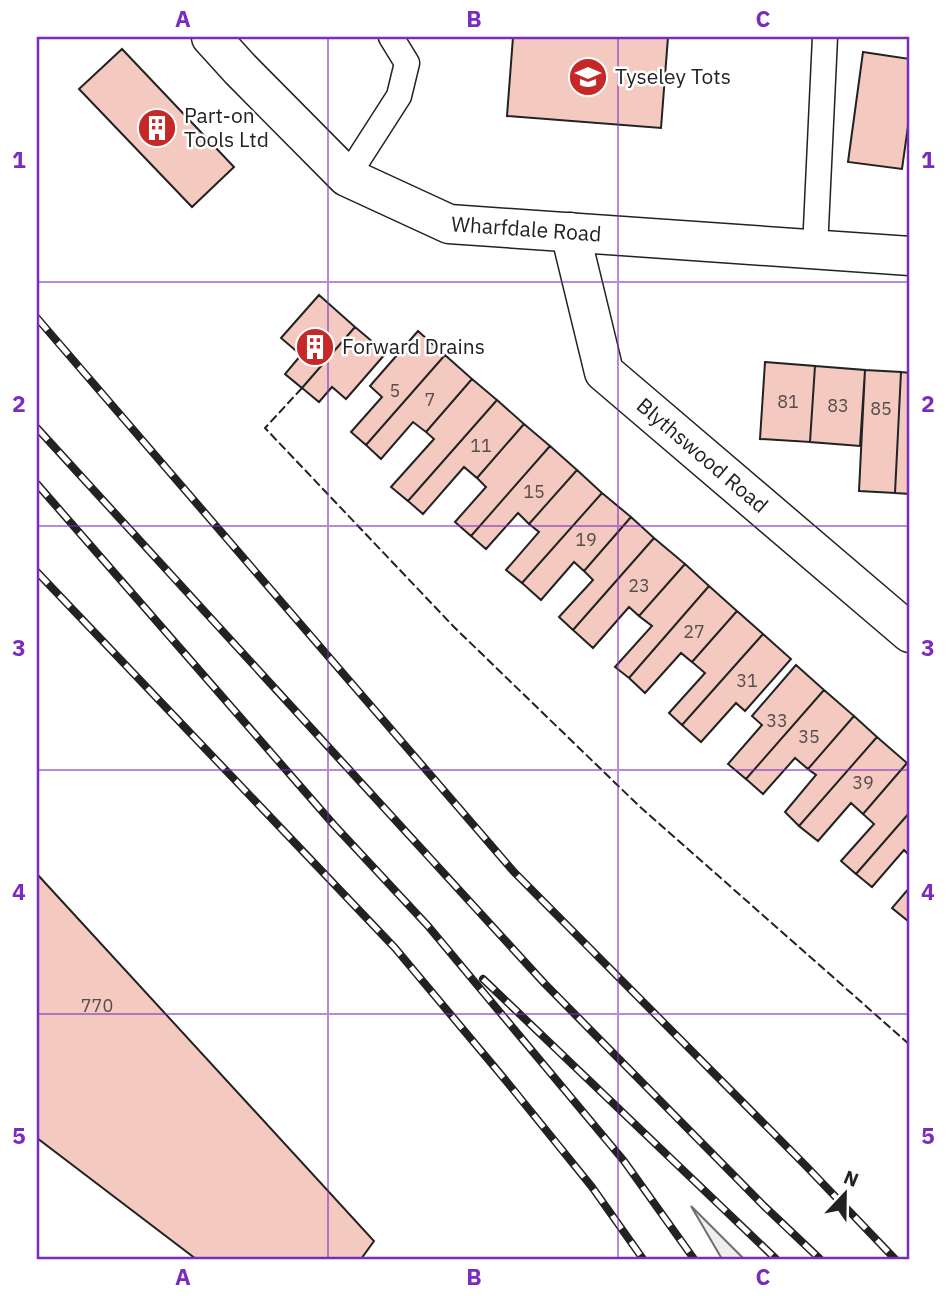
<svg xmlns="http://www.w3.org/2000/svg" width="947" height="1296" viewBox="0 0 947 1296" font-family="'IBM Plex Sans',sans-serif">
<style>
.green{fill:#eee;stroke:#6f6f6f;stroke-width:2}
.building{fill:#f3c9c0;stroke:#222;stroke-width:2}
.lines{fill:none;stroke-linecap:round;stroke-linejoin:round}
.lane-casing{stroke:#222;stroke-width:27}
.street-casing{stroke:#222;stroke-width:41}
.secondary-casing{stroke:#222;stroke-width:41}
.lane{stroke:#fff;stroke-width:24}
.street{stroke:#fff;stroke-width:38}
.secondary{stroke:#fff;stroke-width:38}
.rail-casing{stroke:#222;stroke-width:8}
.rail{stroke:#fff;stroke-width:5;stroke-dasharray:16;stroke-linecap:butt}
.fence{stroke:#222;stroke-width:2;stroke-dasharray:9 3.5;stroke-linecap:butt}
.grid{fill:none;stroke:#7b2cbf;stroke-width:2;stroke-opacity:0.55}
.labels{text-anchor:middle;stroke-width:5;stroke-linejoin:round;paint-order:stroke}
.number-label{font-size:18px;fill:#564c4a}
.poi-label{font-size:21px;fill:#222;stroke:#fff;text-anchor:start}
.street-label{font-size:21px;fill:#222;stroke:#fff}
.neatline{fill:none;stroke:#7b2cbf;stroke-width:2.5}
.grid-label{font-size:23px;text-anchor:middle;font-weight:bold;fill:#7b2cbf}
</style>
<rect width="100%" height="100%" fill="#fff"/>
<path class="green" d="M691,1206L744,1259H722Z"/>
<path class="building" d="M513,37H668L661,128L507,116Z
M122,49L234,167L192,207L79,89Z
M863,52L910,59V112L902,169L848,162Z
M319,295L355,327L302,388L285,374L301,355L281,338Z
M355,327L386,353L346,399L332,387L319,402L302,388Z
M418,331L445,355L366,445L351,432L382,397L370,386Z
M445,355L472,379L426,432L413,422L381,459L366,445Z
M765,362L815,366L810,442L760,439Z
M815,366L865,370L860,446L810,442Z
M865,370L901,372L895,493L859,491Z
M901,372L910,373V494L895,493Z
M472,379L497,400L408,501L391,487L434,439L426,432Z
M497,400L524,424L477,478L464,467L423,514L408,501Z
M524,424L550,446L471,536L455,522L486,487L477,478Z
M550,446L577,470L529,524L518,513L486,549L471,536Z
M577,470L602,493L522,583L506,570L539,532L529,524Z
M602,493L631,517L584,571L574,562L541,600L522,583Z
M631,517L654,538L573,630L559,617L593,580L584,571Z
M654,538L685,564L639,616L629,607L593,648L573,630Z
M685,564L709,586L629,678L615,667L652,626L639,616Z
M709,586L737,611L692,662L681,653L645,693L629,678Z
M737,611L763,634L682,725L669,713L705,673L692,662Z
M763,634L791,659L745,711L736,703L701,742L682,725Z
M796,665L824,690L746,779L728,764L762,725L752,716Z
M824,690L854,716L808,769L795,758L763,794L746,779Z
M854,716L877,737L799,826L785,812L816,775L808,769Z
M877,737L907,763L863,814L851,803L818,841L799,826Z
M907,763L910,765V812L856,874L841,861L874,824L863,814Z
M910,812V856L904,850L872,887L856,874Z
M37,874L374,1241L361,1259H196L37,1138Z
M910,887V918L908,921L892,908Z"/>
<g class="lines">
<g class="lane-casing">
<path id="lane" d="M347,177L399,96L407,63L391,37
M815,249L825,37"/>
</g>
<g class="street-casing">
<g id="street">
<path id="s1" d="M570,232L604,372L910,633"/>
</g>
</g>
<g class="secondary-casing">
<g id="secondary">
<path id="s2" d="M211,37L240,69L347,177L449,224L910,256"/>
</g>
</g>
<use href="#lane" class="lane"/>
<use href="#street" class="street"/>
<use href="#secondary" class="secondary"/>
<g class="rail-casing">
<path id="rail" d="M37,318L514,872L806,1166L895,1259
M37,428L545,984L764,1206L820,1259
M37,484L334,825L428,926L624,1161L694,1259
M37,572L395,948L507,1082L592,1187L643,1259
M483,979L776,1259"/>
</g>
<use href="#rail" class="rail"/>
<path class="fence" d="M302,388L265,428L454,627L638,805L910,1045"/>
</g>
<path class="grid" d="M328,37V1259M618,37V1259M37,282H910M37,526H910M37,770H910M37,1014H910"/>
<defs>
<g id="school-disc" transform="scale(2.0125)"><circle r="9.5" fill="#c62828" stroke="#fff"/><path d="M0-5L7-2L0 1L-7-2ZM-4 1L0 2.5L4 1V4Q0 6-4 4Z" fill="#fff"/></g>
<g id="building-disc" transform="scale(2.0125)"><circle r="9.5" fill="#c62828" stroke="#fff"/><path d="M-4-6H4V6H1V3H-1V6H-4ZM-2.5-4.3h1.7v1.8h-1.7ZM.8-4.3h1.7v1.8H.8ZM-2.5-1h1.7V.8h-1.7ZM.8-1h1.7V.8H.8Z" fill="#fff"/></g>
</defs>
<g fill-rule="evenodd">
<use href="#school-disc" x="588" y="77"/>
<use href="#building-disc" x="157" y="128"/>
<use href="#building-disc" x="315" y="347"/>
</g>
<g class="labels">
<g class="number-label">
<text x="395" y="397">5</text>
<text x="430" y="406">7</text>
<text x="788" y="408">81</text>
<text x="838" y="412">83</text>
<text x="881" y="415">85</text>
<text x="481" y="452">11</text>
<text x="534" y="498">15</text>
<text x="586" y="546">19</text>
<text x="639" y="592">23</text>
<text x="694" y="638">27</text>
<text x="747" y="687">31</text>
<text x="777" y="727">33</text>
<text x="809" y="743">35</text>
<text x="863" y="789">39</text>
<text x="97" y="1012">770</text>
</g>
<g class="poi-label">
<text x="615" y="84">Tyseley Tots</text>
<text x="184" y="123">Part-on<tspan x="184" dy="24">Tools Ltd</tspan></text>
<text x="342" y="354">Forward Drains</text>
</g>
<g class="street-label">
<text dy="7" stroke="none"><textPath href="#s2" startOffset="385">Wharfdale Road</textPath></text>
<text dy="7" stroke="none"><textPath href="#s1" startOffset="273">Blythswood Road</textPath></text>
</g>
</g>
<rect width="947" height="1296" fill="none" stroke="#ffffff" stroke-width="77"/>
<g transform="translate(845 1194) rotate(22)" stroke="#ffffff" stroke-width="5" paint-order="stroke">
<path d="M0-5L12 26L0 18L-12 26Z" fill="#222222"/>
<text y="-10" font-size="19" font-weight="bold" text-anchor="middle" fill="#222222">N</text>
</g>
<rect x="38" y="38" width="870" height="1220" class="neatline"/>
<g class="grid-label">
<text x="183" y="27">A</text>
<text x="474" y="27">B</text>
<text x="763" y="27">C</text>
<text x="19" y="168">1</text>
<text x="928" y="168">1</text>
<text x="19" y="412">2</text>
<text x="928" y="412">2</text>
<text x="19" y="656">3</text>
<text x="928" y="656">3</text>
<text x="19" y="900">4</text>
<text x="928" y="900">4</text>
<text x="19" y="1144">5</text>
<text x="928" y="1144">5</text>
<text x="183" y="1285">A</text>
<text x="474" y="1285">B</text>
<text x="763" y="1285">C</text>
</g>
</svg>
